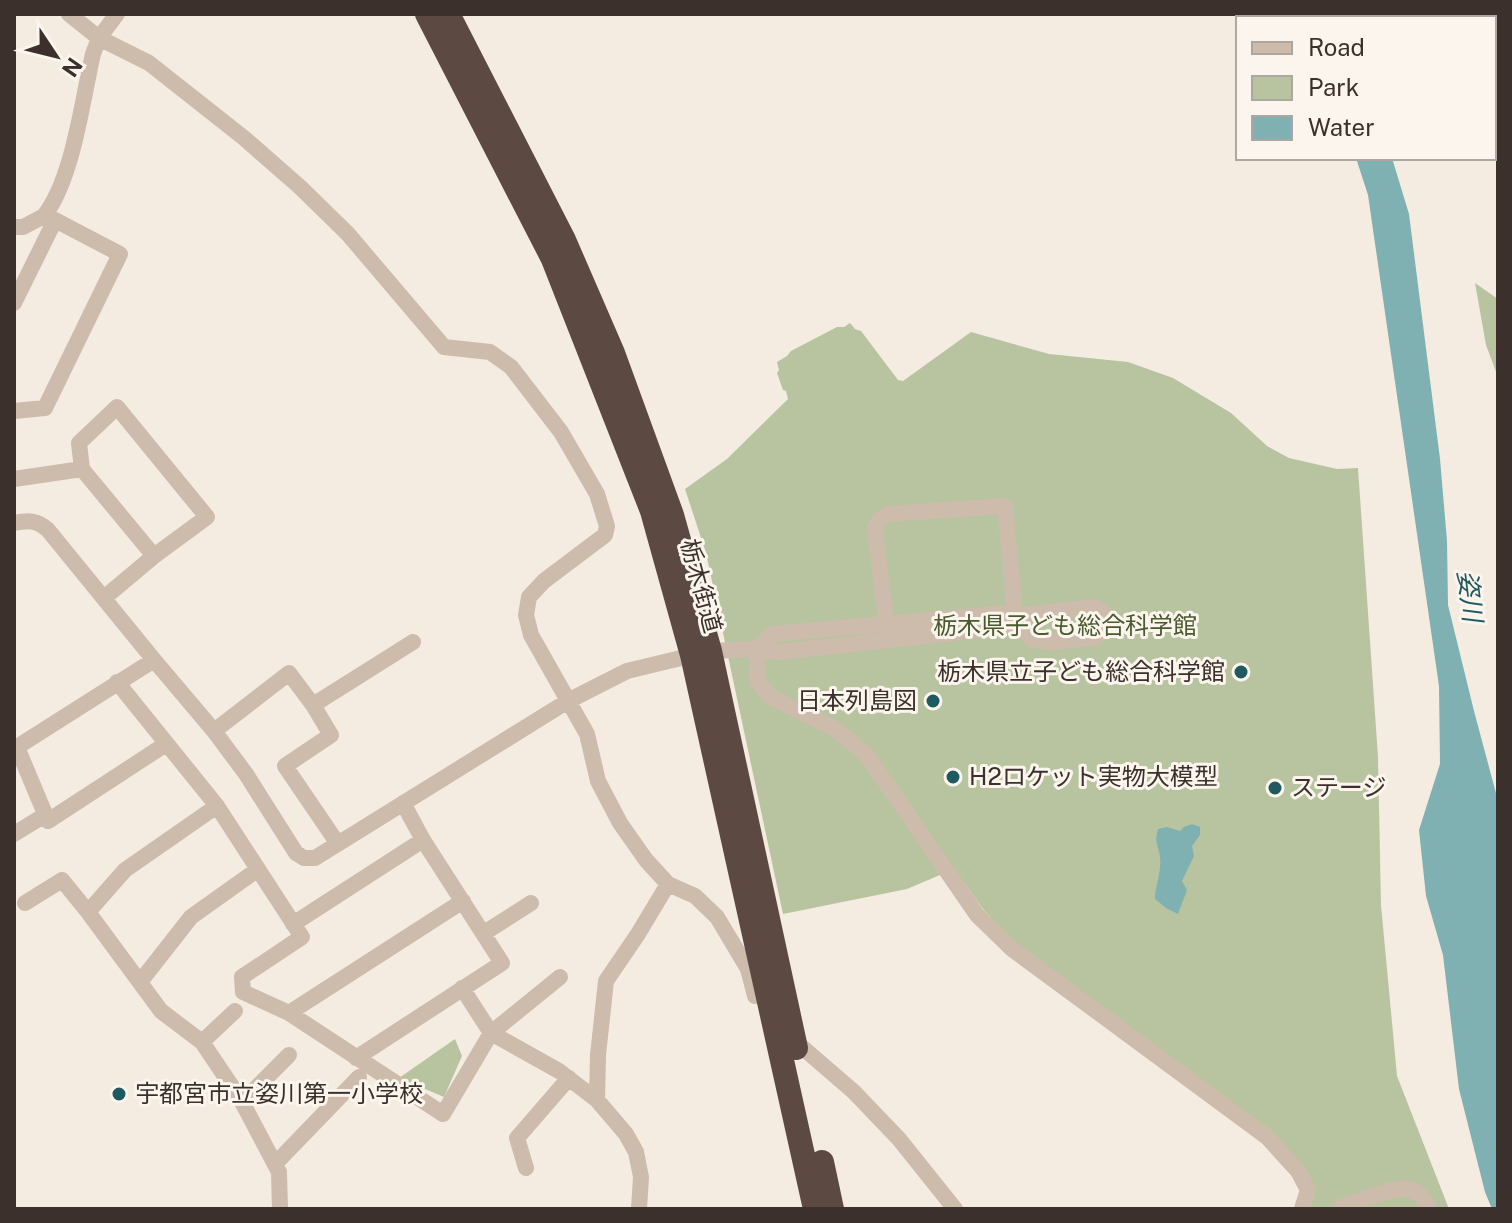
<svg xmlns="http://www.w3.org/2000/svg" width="1512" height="1223" viewBox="0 0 1512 1223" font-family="'Public Sans','Noto Sans JP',sans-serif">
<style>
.green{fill:#b8c4a0}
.water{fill:#7fb0b2}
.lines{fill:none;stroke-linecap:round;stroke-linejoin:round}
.minor{stroke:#cdbbac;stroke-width:16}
.highway{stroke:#5c4a42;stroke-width:24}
.poi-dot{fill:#1f5a5e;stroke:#fbf5ee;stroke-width:3}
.labels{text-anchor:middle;stroke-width:6;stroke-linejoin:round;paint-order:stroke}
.street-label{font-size:24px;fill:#3b302b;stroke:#fbf5ee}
.park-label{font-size:24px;fill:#4a5a2e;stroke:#fbf5ee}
.poi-label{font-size:24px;fill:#3b302b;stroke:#fbf5ee;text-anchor:start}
.water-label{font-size:26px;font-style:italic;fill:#1f5a5e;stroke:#fbf5ee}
</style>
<rect width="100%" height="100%" fill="#f4ebe1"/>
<path class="green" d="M1475,283L1498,299V377L1486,345Z
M850,323L855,329L861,331L898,380L903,381L971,332L1049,354L1128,362L1173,378L1231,413L1267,446L1289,458L1337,469L1358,468L1378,757L1381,905L1397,1076L1449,1209H1307L1299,1162L1015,944L983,909L954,869L907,889L783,914L706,553L685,489L727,459L788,399L786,391L783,390L777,373L779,370L777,362L787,356L791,351L837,327H844Z
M455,1039L462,1056L444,1097L399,1078Z"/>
<path class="water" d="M1356,158H1392L1409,214L1440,459L1447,541L1448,605L1474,711L1497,797L1498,1209H1492L1485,1192L1459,1089L1443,955L1426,896L1419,830L1440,764L1439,686L1368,195Z
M1192,824L1200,827V835L1192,846L1194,856L1182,881L1187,890L1178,914L1166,908L1155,899C1155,885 1162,871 1160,857C1158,843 1154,844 1158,829L1167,827L1180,831L1184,827Z"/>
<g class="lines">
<path class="minor" d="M69,14L99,38L149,63L244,138L300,187L348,234L444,347L490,352L511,367L561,432L597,494L607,526L605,535L544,581L529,597L526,615L531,635L587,734L598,781L620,823L646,860L668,884L695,896L717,917L748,969L755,996
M44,216C73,179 82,101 93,54L99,38L117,14
M14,227H23L44,216L55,220L120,254L45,408L14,411
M14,303L55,220
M14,479L82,469
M14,523C28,520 37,520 48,530L154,660L214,731L246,774L296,853L304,858H315L568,701L627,671L710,651L756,649L780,652L1018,626L1033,640L1052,642L1093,638L1105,631V614L1094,607L1015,616L1008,613L773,634L756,649
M104,598L154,556L207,517L117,407L79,443L82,469L154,556
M886,624L875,527L880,519L889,514L1005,506L1015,616
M756,649L758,682L771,697L835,729L866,754L977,915L1012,949L1267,1137L1298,1171L1308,1190L1302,1209
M154,660L17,747L48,821L166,744
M117,682L217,806L302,937L242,977L243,992L289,1013L443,1114L491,1033L560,977
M313,705L413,642
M214,731L289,673L313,705L331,735L285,766L338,844
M217,806L125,870L88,912L161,1011L202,1042L241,1100L279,1172L280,1209
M14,834L45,815
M25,903L62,880L88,912
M293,924L423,840
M484,933L531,903
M140,982L191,917L257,870
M462,988L491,1033L559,1071L597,1100L626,1134L636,1152L641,1177L639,1209
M289,1013L463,901
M795,1041L854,1092L899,1139L955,1209
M202,1042L235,1011
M356,1058L502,963L423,840L403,803
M597,1100L598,1055L606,981L638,934L668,884
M242,1102L289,1055
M275,1164L359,1077
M526,1168L517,1138L569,1078
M1340,1209L1342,1207C1358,1202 1397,1184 1412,1190C1420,1193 1426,1202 1429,1209"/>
<path class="highway" d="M427,14L553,259L652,511L692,655L815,1209
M448,14L564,240L613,353L672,515L710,651L796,1048
M822,1162L832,1209"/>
</g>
<g class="poi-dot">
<circle cx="1241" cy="672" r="8"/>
<circle cx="933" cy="701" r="8"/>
<circle cx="953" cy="777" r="8"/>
<circle cx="1275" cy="788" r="8"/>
<circle cx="119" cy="1094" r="8"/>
</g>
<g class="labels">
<g class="street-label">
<text transform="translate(701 586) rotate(75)" y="8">栃木街道</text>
</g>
<g class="park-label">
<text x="1065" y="634">栃木県子ども総合科学館</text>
</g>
<g class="poi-label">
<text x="1225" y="680" text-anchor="end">栃木県立子ども総合科学館</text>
<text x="917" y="709" text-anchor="end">日本列島図</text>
<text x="969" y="785">H2ロケット実物大模型</text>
<text x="1291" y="796">ステージ</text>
<text x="135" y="1102">宇都宮市立姿川第一小学校</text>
</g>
<g class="water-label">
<text transform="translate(1470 596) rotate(83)" y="9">姿川</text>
</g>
</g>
<rect width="1512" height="1223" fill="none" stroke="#3b302b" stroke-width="32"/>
<rect x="1236" y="16" width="260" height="144" fill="#fbf5ee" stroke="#aea6a0" stroke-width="2"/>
<rect x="1252" y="42" width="40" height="12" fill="#cdbbac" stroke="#aea6a0" stroke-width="2"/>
<text x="1308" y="56" font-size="24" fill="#3b302b">Road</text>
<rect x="1252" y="76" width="40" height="24" fill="#b8c4a0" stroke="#aea6a0" stroke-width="2"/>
<text x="1308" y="96" font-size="24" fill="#3b302b">Park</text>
<rect x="1252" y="116" width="40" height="24" fill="#7fb0b2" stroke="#aea6a0" stroke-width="2"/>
<text x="1308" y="136" font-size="24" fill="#3b302b">Water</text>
<g transform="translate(56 56) rotate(125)" stroke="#fbf5ee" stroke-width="6" paint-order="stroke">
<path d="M0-6L14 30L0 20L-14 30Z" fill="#3b302b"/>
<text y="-12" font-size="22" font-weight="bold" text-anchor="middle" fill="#3b302b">N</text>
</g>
</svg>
